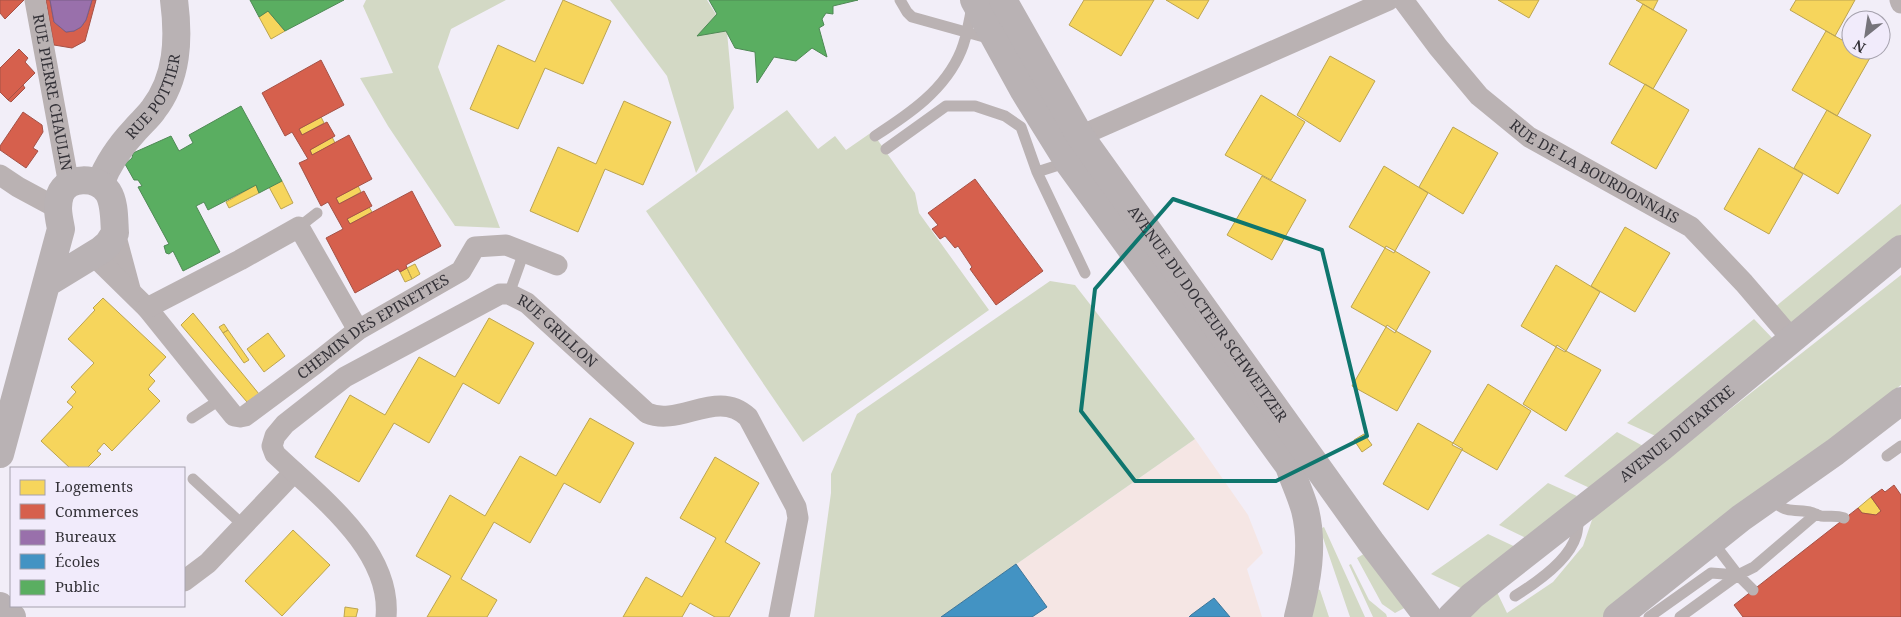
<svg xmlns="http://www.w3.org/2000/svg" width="1901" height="617" viewBox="0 0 1901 617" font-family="'Noto Serif',serif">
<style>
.education{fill:#f5e6e4}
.green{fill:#d3d9c5}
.homes{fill:#f6d55c;stroke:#bca451}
.shops{fill:#d6604d;stroke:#a55247}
.offices{fill:#9970ab;stroke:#7b5d88}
.schools{fill:#4393c3;stroke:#3e7699}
.public{fill:#5aae61;stroke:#4f8955}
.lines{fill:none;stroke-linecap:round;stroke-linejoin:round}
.lane{stroke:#bab2b3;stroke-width:11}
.street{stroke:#bab2b3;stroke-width:21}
.secondary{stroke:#b9b2b4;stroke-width:28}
.marked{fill:none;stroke:#0f766e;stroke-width:4;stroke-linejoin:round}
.labels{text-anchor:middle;stroke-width:5;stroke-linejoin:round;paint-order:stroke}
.street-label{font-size:15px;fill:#343238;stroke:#f1ebfb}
</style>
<rect width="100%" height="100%" fill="#f2eef8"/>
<path class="education" d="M1195,439L1248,515L1263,553L1247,569L1262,617H941Z"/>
<path class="green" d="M366,0H506L451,29L438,67L500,228L455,226L388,126L360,78L393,73L363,6Z
M610,0H707L727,32L734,108L696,173L667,76Z
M787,110L818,149L835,136L846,150L872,132L915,193L919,213L989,310L803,442L646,211Z
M1901,204V239L1790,327L1775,307Z
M1901,275V385L1607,617H1459L1495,588L1507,613L1553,582L1583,546L1593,517Z
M1050,281L1075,285L1195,439L941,617H814L831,493V474L857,414Z
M1754,319L1775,341L1660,438L1627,423Z
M1617,432L1645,447L1594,490L1564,476Z
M1548,483L1577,496L1532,541L1499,525Z
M1324,527L1365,617H1350L1320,529Z
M1488,534L1522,550L1467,591L1431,574Z
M1367,552L1408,606L1395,613L1382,604L1357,558Z
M1351,564L1369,600L1386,614L1387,617H1373L1349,565Z
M1317,589L1320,590L1329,617H1312Z"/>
<path class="homes" d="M563,0L611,21L583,84L545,68L518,129L470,109L498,45L535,62Z
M1084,0H1154L1121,56L1069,25Z
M1166,0H1209L1198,19Z
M1498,0H1539L1529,18Z
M1636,0H1658L1653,10Z
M1796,0H1855L1835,36L1790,10Z
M1643,4L1687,30L1653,89L1609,64Z
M268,11L285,31L271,39L259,17Z
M1826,31L1851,45V50H1860L1871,56L1837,116L1792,90Z
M1330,56L1375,81L1340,142L1297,115Z
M1645,84L1689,110L1656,169L1611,143Z
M1261,95L1305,122L1271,180L1225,155Z
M624,101L671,122L643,185L605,169L578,232L530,211L558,147L596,164Z
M1827,110L1871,135L1838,194L1794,168Z
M321,117L324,123L302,135L299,129Z
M1453,127L1498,153L1463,214L1419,187Z
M332,137L335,143L312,155L310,150Z
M1759,148L1803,174L1769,234L1724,209Z
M1384,166L1428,193L1395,251L1386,246L1385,248L1349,227Z
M1262,176L1306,200L1272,260L1227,235Z
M282,181L293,203L281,209L269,187Z
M256,185L259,193L229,208L226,202Z
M358,186L361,192L339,204L336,198Z
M369,207L372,212L350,224L347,219Z
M1625,227L1670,253L1635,312L1591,286Z
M1385,248L1394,253L1395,251L1430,272L1396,331L1387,325L1386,327L1351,307Z
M415,264L420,274L412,279L407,268Z
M1556,265L1600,292L1566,351L1557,345L1556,347L1521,326Z
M407,268L412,279L405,282L400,272Z
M103,298L166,357L149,375L155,381L148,389L160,401L112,451L104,443L97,451L101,454L87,468H70L41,441L73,407L67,402L76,392L71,387L94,363L68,339L95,310L93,308Z
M193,313L259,394L247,402L181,325Z
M489,318L534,343L499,404L463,383L429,443L394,423L359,482L315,457L350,395L385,415L419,357L455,377Z
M224,324L228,330L223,333L219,327Z
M1386,327L1395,333L1396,331L1431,351L1397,411L1352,386Z
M228,330L249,360L244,363L223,333Z
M268,333L285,356L264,372L247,349Z
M1556,347L1565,352L1566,351L1601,370L1566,431L1523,404Z
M1488,384L1531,411L1497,470L1462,450L1463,449L1453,443Z
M590,418L634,443L600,503L564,483L530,543L494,522L461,579L497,600L487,617H427L451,576L416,556L450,495L485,516L520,456L556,476Z
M1418,423L1453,443L1452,445L1462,450L1428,510L1383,484Z
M1364,434L1372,445L1362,452L1354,440Z
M715,457L759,483L725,542L760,563L729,617H715L690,603L682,617H623L646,577L682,597L716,538L680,518Z
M1871,497L1881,511L1876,515L1862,513L1858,508Z
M293,530L330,565L282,616L245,581Z
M345,607L358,609L356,617H344Z"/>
<path class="shops" d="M0,0H24L5,19L0,13Z
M46,0H50L54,22L66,32L74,31L81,27L86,20L92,0H96L85,41L72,48L54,45Z
M19,49L28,58L25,62L35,73L8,100L0,92V68Z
M321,60L344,105L299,129L302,135L327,122L335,136L310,150L312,155L349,135L372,179L336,198L339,204L364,191L372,206L347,219L350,224L412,191L441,246L406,265L407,268L400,272L398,269L355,293L326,238L343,229L328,202L321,206L299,163L308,159L292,132L285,136L262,93Z
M23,85L25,88L11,102L8,100Z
M23,112L42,125L43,132L33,148L38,151L26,168L0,150V146Z
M975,179L1043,271L996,305L970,269L972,267L958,246L955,248L945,236L940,239L932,229L938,225L928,213Z
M1894,485L1901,495V617H1743L1734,605L1858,508L1862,513L1876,515L1881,511L1871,497L1882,489L1885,492Z"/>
<path class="offices" d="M50,0H92L86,20L81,27L74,31L66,32L54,22Z"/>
<path class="schools" d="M1016,564L1047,607L1032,617H941Z
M1214,598L1230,617H1189L1191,615Z"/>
<path class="public" d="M250,0H344L285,31L268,11L259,17Z
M709,0H858L833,6V14L826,13L822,19L824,25L819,28L827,57L812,48L796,61L774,57L757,83L755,52L735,48L726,31L697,36L717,14Z
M241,106L282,181L259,193L256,185L208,210L204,202L196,206L220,252L183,271L173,251L169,254L166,253L164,246L169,244L138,187L142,186L138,180H134L125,164L132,158L133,153L171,136L179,151L193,143L189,135Z"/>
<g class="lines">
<path class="lane" d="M900,0L907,12L912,17L991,39
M875,136C909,114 945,90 961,51C967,37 969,21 972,7
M886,149L946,106H975L1005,116L1021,127L1037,172L1085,273
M1037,172L1068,162
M299,227L317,213
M509,294L524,252
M192,418L221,399
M1887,456L1901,446
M193,479L243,525
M1770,499C1790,515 1788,508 1810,512C1814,513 1817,515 1821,516C1830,517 1836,515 1844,518
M1712,541L1738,575L1753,590
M1515,596C1536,583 1569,560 1576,536C1578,530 1578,522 1579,516
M1649,617L1711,573L1738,575
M1680,617L1738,575L1754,567L1816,514"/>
<g class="street">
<path id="s1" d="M35,0L69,185"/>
<path id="s2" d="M1403,0L1438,47L1479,96L1529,137L1691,227L1744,283L1792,339"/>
<path d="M1900,0L1901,3"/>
<path d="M1080,136L1389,0"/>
<path d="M0,175L18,187L57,208"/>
<path d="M115,233L130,289"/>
<path id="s3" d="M93,255L147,308L234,416L240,417L245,416L315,364L358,330L461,271L475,247L506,245L557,265"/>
<path d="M147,308L240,260L299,227L358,330"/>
<path d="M184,581L208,563L294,472"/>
<path id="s4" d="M386,617C392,550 319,496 275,454L272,446L275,436L285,424L345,377L500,294H509L527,303L647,413C680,427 717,388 748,417L796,507L798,518L779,617"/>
</g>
<g class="secondary">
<path d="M974,0L1024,91L1068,162L1289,466C1294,481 1301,495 1305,510C1314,546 1307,582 1298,617"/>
<path id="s5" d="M1003,0L1080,136L1371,542L1428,617"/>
<path id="s6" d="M100,184C108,163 120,146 135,130C141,123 148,117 153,110C178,78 179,38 174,0"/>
<path d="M0,454L61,229C59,218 56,207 60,195C67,176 97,176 108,192C115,203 114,220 115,233L108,244L101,250L47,283"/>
<path d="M0,606L12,617"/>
<path id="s7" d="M1451,617L1472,596L1662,447L1901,249"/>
<path d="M1617,617L1741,518L1835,452L1901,401"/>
</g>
</g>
<path class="marked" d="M1173,199L1322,250L1367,436L1276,481H1135L1081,411L1095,289Z"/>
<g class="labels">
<g class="street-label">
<text dy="5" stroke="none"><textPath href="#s1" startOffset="94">RUE PIERRE CHAULIN</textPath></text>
<text dy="5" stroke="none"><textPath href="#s6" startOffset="104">RUE POTTIER</textPath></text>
<text dy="5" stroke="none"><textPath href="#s2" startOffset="261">RUE DE LA BOURDONNAIS</textPath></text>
<text dy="5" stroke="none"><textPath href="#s5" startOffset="375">AVENUE DU DOCTEUR SCHWEITZER</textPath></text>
<text dy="5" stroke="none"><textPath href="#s3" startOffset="382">CHEMIN DES EPINETTES</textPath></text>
<text dy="5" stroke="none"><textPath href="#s4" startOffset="561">RUE GRILLON</textPath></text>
<text dy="5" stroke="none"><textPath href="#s7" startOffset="291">AVENUE DUTARTRE</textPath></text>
</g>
</g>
<rect x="10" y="467" width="175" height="140" fill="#f1ebfb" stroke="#a5a1ad"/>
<rect x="20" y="480" width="25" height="15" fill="#f6d55c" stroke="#a5a1ad"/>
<text x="55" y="492" font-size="15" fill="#343238">Logements</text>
<rect x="20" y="504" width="25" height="15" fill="#d6604d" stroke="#a5a1ad"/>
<text x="55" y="517" font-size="15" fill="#343238">Commerces</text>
<rect x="20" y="530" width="25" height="15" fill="#9970ab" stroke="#a5a1ad"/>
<text x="55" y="542" font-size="15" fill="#343238">Bureaux</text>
<rect x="20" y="554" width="25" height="15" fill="#4393c3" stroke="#a5a1ad"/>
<text x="55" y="567" font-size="15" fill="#343238">Écoles</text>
<rect x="20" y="580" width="25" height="15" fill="#5aae61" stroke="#a5a1ad"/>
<text x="55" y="592" font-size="15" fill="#343238">Public</text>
<g transform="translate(1866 35) rotate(210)"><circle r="24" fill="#f1ebfb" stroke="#a5a1ad"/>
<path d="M0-4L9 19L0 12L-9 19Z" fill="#76747b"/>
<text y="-8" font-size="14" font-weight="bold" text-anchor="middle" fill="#343238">N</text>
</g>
</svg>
